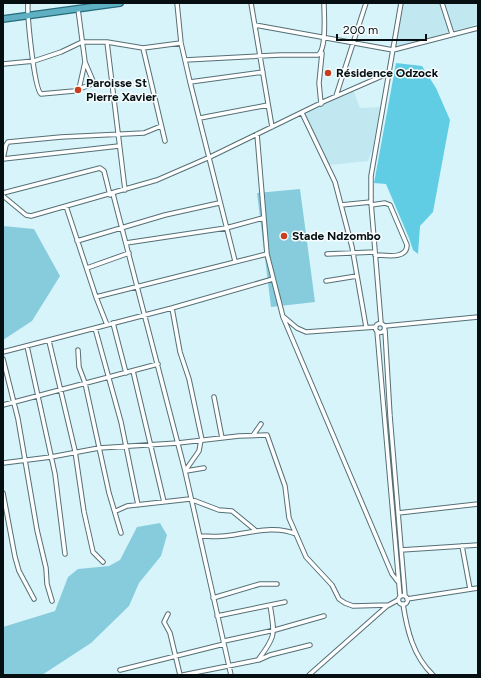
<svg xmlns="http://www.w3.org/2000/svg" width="481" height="678" viewBox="0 0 481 678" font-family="Figtree,sans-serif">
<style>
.built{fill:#c1e8f0}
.green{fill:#87ccdc}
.forest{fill:#61cde4}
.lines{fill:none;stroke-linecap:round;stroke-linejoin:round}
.minor-casing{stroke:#556f75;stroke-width:5.5}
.trunk-casing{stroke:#266b7a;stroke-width:8}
.minor{stroke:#fff;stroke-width:3.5}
.trunk{stroke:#5fb0c2;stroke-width:5.5}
.poi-dot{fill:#c83e1f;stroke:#f7fdfe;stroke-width:1.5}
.labels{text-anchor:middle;stroke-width:3;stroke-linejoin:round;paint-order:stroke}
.poi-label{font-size:12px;font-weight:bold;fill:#050f11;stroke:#f7fdfe;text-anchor:start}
</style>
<rect width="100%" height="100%" fill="#d7f4fb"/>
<path class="built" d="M402,3H478V24L394,48Z
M350,92H354L360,108L380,107L373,147L368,161L329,165L305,114Z"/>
<path class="green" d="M300,189L315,302L271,307L257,193Z
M3,226L34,229L60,276L32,321L3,340Z
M160,523L167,535L161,556L139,583L129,606L91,643L42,675H3V627L55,611L68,577L78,569L109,566L120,560L137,527Z"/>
<path class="forest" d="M396,63L422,66L436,88L450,120L433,212L420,226L418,254L413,250L409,238L386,184L374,183Z"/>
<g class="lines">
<g class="minor-casing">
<path id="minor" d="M28,3C27,15 34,88 41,94L74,91L92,84L93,81L85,62L78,9
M177,3L181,43L190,82
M251,3L272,127
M442,3L452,34
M255,25L393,50L478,28
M107,42L125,190
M143,48L165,141
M185,60L280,55H318C327,49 324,14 324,3
M3,64L34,61L61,52L82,42H107L143,48L181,43
M79,89L85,62
M336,96L366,3
M321,104L319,83L322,53
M302,113L335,182L352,247L366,327
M200,118L268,105
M257,134L267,254L283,317L392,574L399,583
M3,159L6,145L8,142L61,137L144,133L161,126
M3,159L119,146
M3,193L100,168L104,171L110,195
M113,194L185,471L231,675
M3,196L26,215L31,216L157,180L210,157L325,101L389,73
M341,205L371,202
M371,205L385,203L390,205L407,245C407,260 385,255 375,255
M66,206L96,297L107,325
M77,241L165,215L219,203
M126,243L226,228L263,218
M327,254L375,252
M235,261L190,82L263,72
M87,268L129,253
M326,281L357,276
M96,297L267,254
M172,308L180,352L189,379L202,440
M284,317L297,328L306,332L376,327
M113,323L126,373
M381,323L371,202V176L401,3
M375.5 328a4.5 4.5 0 1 1 9 0a4.5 4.5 0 1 1-9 0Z
M385,326L478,317
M95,328L121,422L138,505
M385,330L390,416L405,596
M377,331L400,596
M49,341L75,451L84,512L93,552L103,562
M27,346L55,474L65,554
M78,350L79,367L85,383L109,493L121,533
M3,352L172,308L273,279
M3,359L18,419L37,530L46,568L47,584L52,601
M133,371L164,502
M214,397L222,438
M3,405L158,364
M254,434L261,424
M3,463L51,457L99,448L178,443L239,436L267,435L285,486L289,518L306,557L332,585L339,599L345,603L353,606L389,605
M185,471L199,451L201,440
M186,471L204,468
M3,493L15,557L19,571L34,599
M116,511L127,506L190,499L219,510L232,511L255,530
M398,513L478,504
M200,536C208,536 217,537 225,536C248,534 273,524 296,534
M462,546L470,589
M401,550L478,545
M398.5 600a4.5 4.5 0 1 1 9 0a4.5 4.5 0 1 1-9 0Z
M213,598L260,584H277
M407,599L478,588
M403,604C407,630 413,656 433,675
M168,614L164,622L170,633L180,675
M217,616L285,602
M224,641L275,630L324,616
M259,660L270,655L310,645
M120,670L224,644
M183,675L258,660C276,636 275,635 270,605
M309,675L387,606L398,600"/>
</g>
<g class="trunk-casing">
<path id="trunk" d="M3,19L120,3"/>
</g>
<use href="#minor" class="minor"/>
<use href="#trunk" class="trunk"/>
</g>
<g class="poi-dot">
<circle cx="328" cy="73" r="4"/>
<circle cx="78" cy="90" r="4"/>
<circle cx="284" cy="236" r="4"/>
</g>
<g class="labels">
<g class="poi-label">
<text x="336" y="77">Résidence Odzock</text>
<text x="86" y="87">Paroisse St<tspan x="86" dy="14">Pierre Xavier</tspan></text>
<text x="292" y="240">Stade Ndzombo</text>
</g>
</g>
<rect width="481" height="678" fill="none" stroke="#050f11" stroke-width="8"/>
<path d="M337 34v6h89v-6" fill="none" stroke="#050f11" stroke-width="2"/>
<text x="343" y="34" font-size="12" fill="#050f11" stroke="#f7fdfe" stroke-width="3" paint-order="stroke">200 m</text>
</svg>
